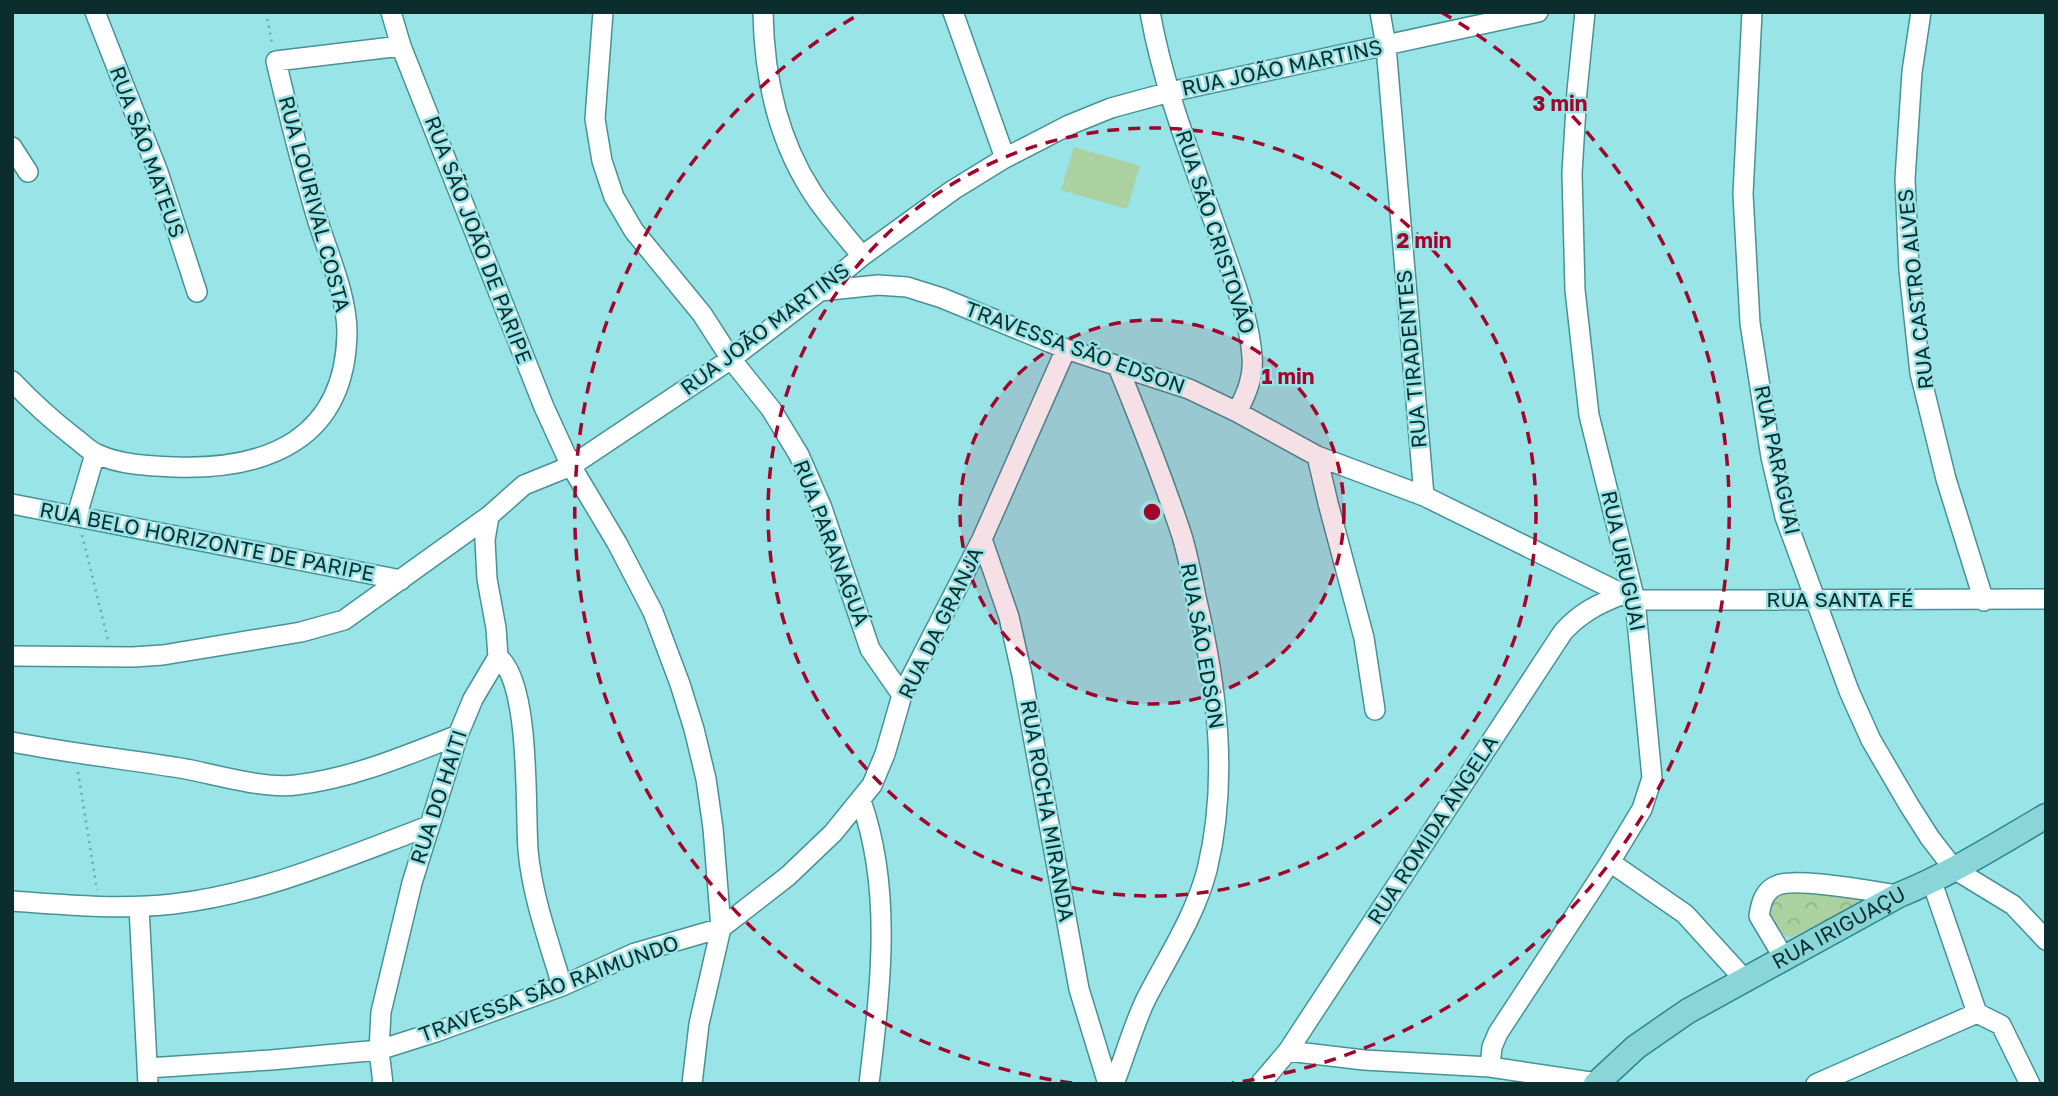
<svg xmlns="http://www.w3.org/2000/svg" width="2058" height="1096" viewBox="0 0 2058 1096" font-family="'Golos Text',sans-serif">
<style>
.park{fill:url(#park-crowns)}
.pitch{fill:#abd1a1}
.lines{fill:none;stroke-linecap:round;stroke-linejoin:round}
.minor-casing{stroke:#479296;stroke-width:22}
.major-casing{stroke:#2b888c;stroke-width:27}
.path{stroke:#6ba9ab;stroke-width:2.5;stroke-dasharray:2 5;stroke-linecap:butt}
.minor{stroke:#fff;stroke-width:19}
.major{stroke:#89d5d8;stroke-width:24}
.ring{fill:none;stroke:#a2032b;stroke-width:3.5;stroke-dasharray:12 9}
.labels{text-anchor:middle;stroke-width:5;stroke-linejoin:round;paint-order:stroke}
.street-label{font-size:21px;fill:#0c2d2e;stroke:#98e4e7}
.centre{fill:#a2032b;stroke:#98e4e7;stroke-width:3.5}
.ring-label{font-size:21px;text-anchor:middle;font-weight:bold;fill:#a2032b;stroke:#98e4e7;stroke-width:5;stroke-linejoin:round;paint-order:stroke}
</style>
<defs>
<pattern id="park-crowns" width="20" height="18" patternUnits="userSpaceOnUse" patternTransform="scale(1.75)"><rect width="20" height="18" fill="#abd1a1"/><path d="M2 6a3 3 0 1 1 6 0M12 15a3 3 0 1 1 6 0" fill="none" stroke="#92b48b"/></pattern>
</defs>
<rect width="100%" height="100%" fill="#98e4e7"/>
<path class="park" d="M1782,891L1867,896V900L1792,937C1775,935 1767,919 1769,903Z"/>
<path class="pitch" d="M1074,147L1140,166L1127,209L1061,190Z"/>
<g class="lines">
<g class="minor-casing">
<path id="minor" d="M95,12L158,172L197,292
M391,12L401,46L544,407L571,466L617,543L653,612L680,684L694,729L706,779L713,828L721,928L699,1024L692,1084
M603,12L595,119L602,161L614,197L634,231L702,314L731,359L771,409L799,455L822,508L870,649L902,695
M763,12C764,76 777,138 812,192C826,214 845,235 862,256
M953,12L1005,158
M1150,12C1164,91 1195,167 1221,242C1233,278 1249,317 1252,356C1254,376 1247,393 1237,412
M1380,12L1386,46L1424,496
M1752,12L1743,194L1750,323L1771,457L1785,517L1849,691L1871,740L1909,805L1930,838L1954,869L2013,905L2046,940
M1921,12L1912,72L1905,179L1909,270L1920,373L1946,479L1984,601
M12,147L28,172
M820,291L878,285L907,287L942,298L1066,349L1189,389L1237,412L1317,456L1424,496L1635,600L2046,599
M12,381C32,402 53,421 75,438C82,443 89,451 97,454C120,465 150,466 175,467C268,470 345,439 347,333C347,294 327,252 316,215C301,164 288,112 276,61L401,46
M1317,456L1328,503L1364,638L1375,710
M12,504L401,580
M77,515L95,454
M982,539L1009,617L1022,675L1079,989L1108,1084
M12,656L133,657L163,655L301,632L344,620L489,516L524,485L571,466L731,359L820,291L862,256L953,190L1005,158L1069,125L1111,108L1170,92L1538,12
M498,657C531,682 525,809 528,850C532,896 549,942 562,986
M12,742C68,753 124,759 180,768C216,774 261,789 296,785C353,778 405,756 458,735
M861,801C893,891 880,991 869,1084
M1610,862L1685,914L1745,980
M1932,882L1977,1013
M12,901C66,905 119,910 173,904C262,894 346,857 429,826
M139,907L148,1084
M1784,958L1759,916C1761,903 1764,890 1778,885C1798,877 1874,892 1899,895
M1977,1013L2001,1025L2030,1084
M1288,1051L1364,1060L1490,1067L1597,1083
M1490,1067L1492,1047L1498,1033L1610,862L1642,809L1652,778L1635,600L1589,415L1575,290L1572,173L1577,91L1585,12
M147,1068L271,1060L379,1050L436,1032L562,986L635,953L721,928L788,876L833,833L872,785L885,754L902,695L982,539L1066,349
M383,1084L379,1050L381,1012L412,883L458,735L473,699L498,657L496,628L487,579L485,540L489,516
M1114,1084C1125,1056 1133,1026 1146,999C1167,958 1195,916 1207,870C1229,780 1217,686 1196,597C1192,577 1188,556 1182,536C1163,478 1141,423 1118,367
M1260,1084L1288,1051L1563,632C1580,613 1598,604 1621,595
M1816,1084L1977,1013"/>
</g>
<g class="major-casing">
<g id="major">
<path id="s1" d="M1596,1084L1636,1047L1688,1011L1899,895C1951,874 1998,844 2046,816"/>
</g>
</g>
<path class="path" d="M266,12L272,43
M82,535L108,640
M78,772L97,890"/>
<use href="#minor" class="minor"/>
<use href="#major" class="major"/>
</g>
<circle cx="1152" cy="512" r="192" fill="#a2032b" fill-opacity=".12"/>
<g class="ring">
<circle cx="1152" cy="512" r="192"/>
<circle cx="1152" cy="512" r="384"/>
<path d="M1072 1083A577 577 0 0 1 863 12M1441 12A577 577 0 0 1 1232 1083"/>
</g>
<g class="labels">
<g class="street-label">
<text transform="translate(1282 68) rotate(-12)" y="7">RUA JOÃO MARTINS</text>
<text transform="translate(147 152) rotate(70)" y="7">RUA SÃO MATEUS</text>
<text transform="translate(314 204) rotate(75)" y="7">RUA LOURIVAL COSTA</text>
<text transform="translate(1215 232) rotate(72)" y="7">RUA SÃO CRISTOVÃO</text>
<text transform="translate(478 240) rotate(69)" y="7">RUA SÃO JOÃO DE PARIPE</text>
<text transform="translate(1916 289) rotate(-96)" y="7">RUA CASTRO ALVES</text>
<text transform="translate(765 329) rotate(-37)" y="7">RUA JOÃO MARTINS</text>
<text transform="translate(1075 348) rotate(20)" y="7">TRAVESSA SÃO EDSON</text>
<text transform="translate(1412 359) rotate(-95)" y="7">RUA TIRADENTES</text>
<text transform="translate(1777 460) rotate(78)" y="7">RUA PARAGUAI</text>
<text transform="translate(207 542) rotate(11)" y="7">RUA BELO HORIZONTE DE PARIPE</text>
<text transform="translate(831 543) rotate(69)" y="7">RUA PARANAGUÁ</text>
<text transform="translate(1623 561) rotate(78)" y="7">RUA URUGUAI</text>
<text x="1840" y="607">RUA SANTA FÉ</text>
<text transform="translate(941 623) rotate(-64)" y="7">RUA DA GRANJA</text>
<text transform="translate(1202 646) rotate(80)" y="7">RUA SÃO EDSON</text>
<text transform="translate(439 797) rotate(-72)" y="7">RUA DO HAITI</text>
<text transform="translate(1047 811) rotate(80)" y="7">RUA ROCHA MIRANDA</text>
<text transform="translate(1433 830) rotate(-57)" y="7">RUA ROMIDA ÂNGELA</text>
<text dy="7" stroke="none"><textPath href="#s1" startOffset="290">RUA IRIGUAÇU</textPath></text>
<text transform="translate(549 989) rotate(-20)" y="7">TRAVESSA SÃO RAIMUNDO</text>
</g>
</g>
<circle cx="1152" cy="512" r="10" class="centre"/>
<g class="ring-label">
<text x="1560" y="111">3 min</text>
<text x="1424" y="248">2 min</text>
<text x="1288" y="384">1 min</text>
</g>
<rect width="2058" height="1096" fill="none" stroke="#0c2d2e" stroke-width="28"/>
</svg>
